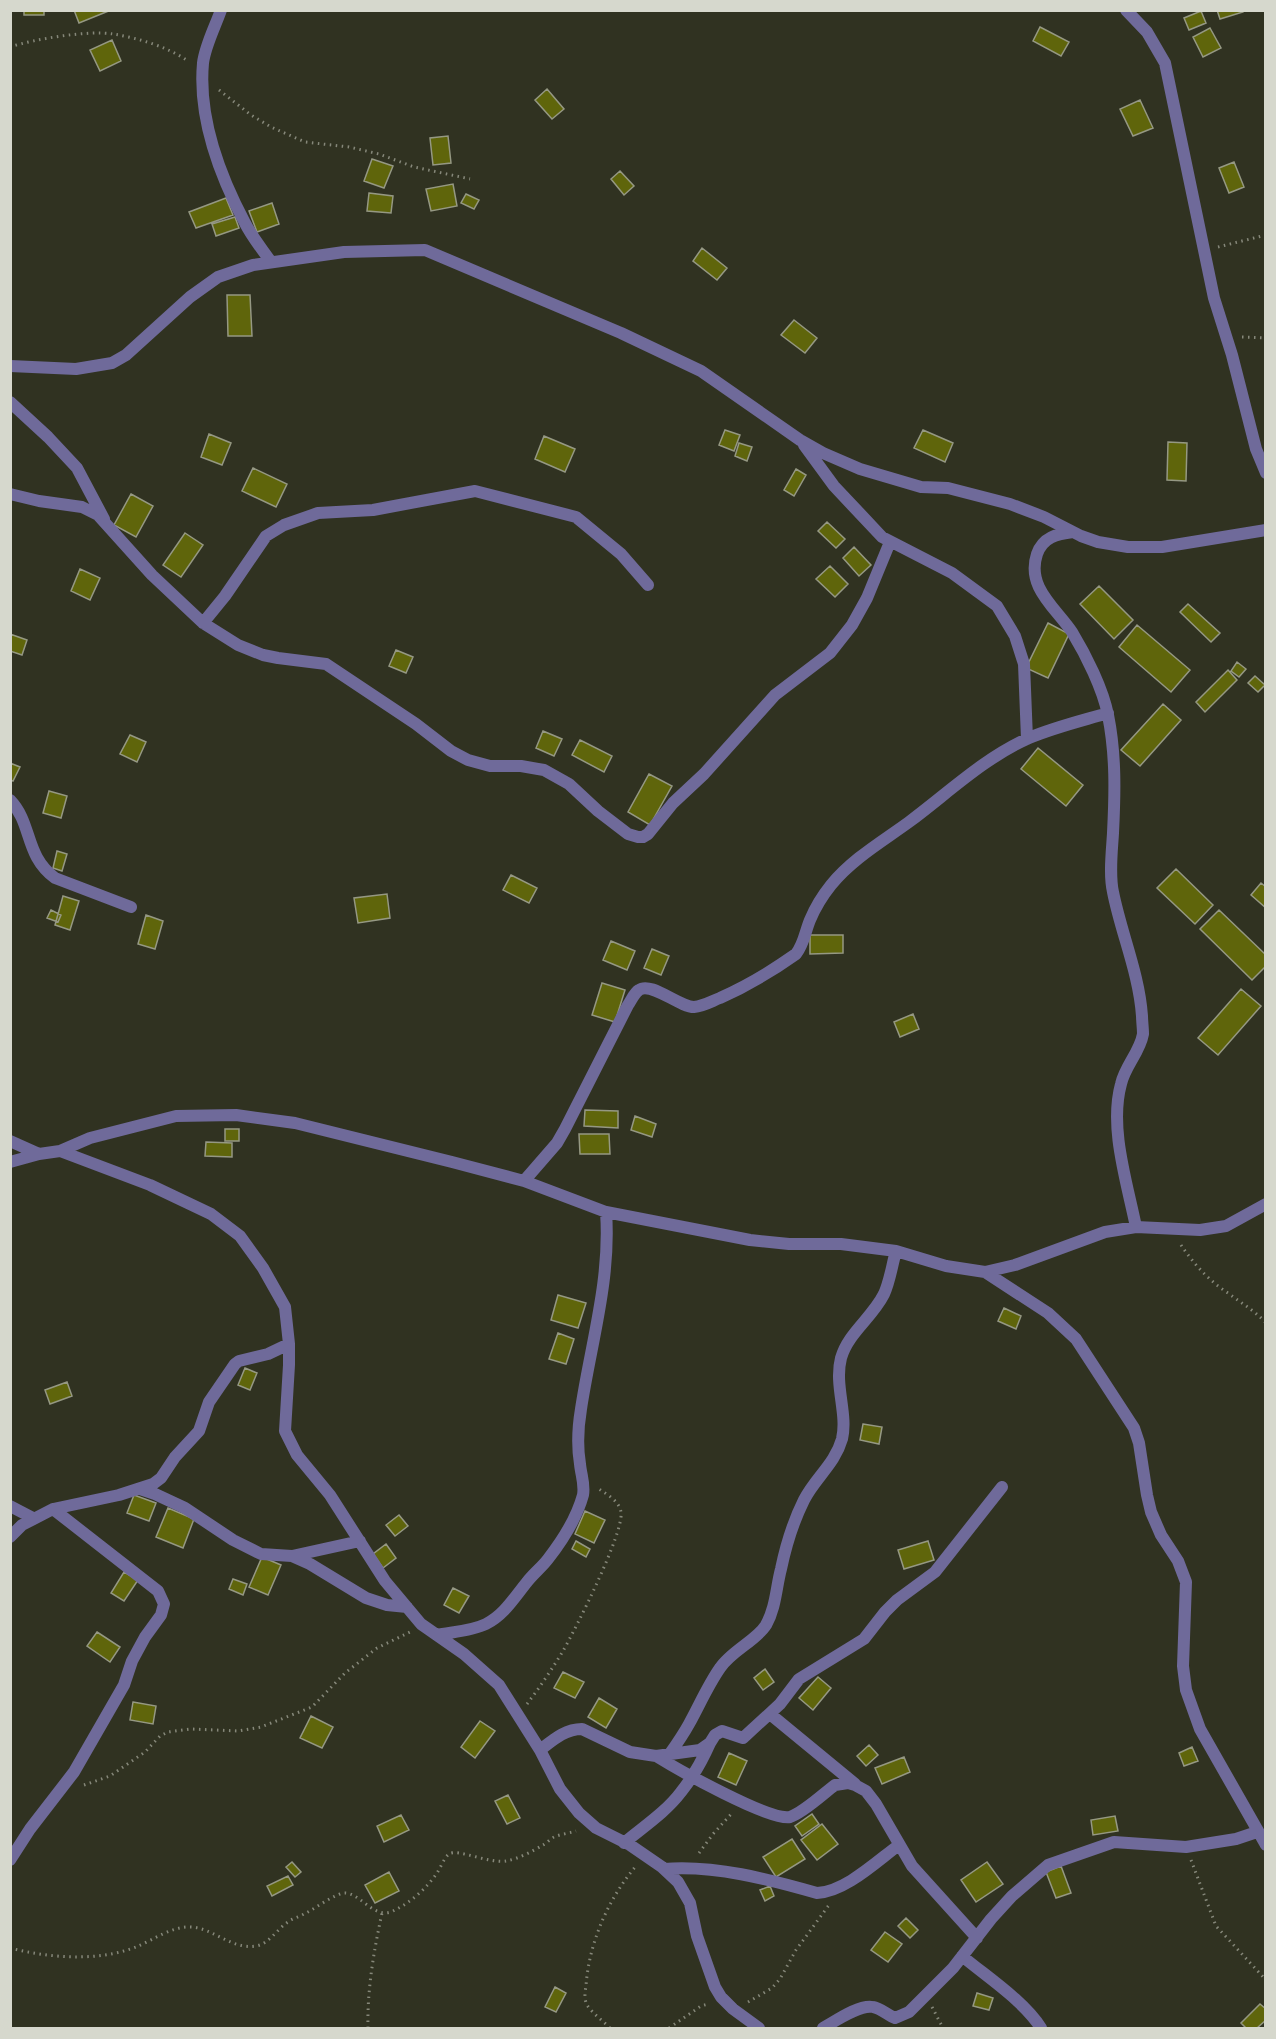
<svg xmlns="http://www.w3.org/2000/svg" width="1276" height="2039" viewBox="0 0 1276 2039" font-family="Georgia,serif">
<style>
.building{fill:#5f650b;stroke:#959883;stroke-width:1.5}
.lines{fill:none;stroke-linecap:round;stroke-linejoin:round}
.path{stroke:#86887a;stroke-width:3;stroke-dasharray:1.5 4.5;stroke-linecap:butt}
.minor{stroke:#6f6a9a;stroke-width:12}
</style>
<rect width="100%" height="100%" fill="#303221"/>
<path class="building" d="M24,10H44V15H24Z
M74,10H111L79,23Z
M1217,10H1243V12L1220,19Z
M1201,11L1206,23L1189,30L1184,18Z
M1040,27L1069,42L1061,56L1033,41Z
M1210,28L1221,48L1203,57L1193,37Z
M112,40L121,61L100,71L90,50Z
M547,89L564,109L552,119L535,100Z
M1140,100L1153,128L1133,136L1120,109Z
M448,136L451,163L433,165L430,138Z
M372,159L393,166L384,188L364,181Z
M1234,162L1244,187L1229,193L1219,168Z
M620,171L634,186L624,195L611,179Z
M453,184L457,206L431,211L426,189Z
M369,193L393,196L391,213L367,211Z
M466,194L479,200L474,209L461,203Z
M226,198L233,215L196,228L189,212Z
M272,203L279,224L257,232L249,211Z
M235,217L239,228L216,236L212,224Z
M702,248L727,268L717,280L693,261Z
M227,295H250L252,336H228Z
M794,320L817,338L805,353L781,335Z
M725,430L740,435L734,451L719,445Z
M923,430L953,443L945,462L914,448Z
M209,434L231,443L222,465L201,457Z
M544,436L575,449L565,472L535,459Z
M1168,442L1187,443L1186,481L1167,480Z
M739,443L752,447L747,461L735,456Z
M253,468L287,484L276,507L242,491Z
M796,469L806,475L794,496L784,490Z
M131,494L153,506L136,537L114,525Z
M827,522L845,539L836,548L818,531Z
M185,533L203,545L181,577L163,565Z
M854,547L871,565L859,576L843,558Z
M830,566L848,584L835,597L816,579Z
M80,569L100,578L90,600L71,591Z
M1099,586L1133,620L1114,639L1080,604Z
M1188,604L1220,633L1211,642L1180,612Z
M1048,623L1069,634L1048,678L1026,668Z
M1137,625L1190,670L1171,692L1119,647Z
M10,634L27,640L22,655L10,651Z
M396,650L413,657L406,673L389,666Z
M1237,662L1246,669L1239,677L1231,671Z
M1228,670L1237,680L1205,712L1196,702Z
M1255,676L1265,685L1258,692L1248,683Z
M1163,704L1181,720L1140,766L1121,750Z
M543,731L562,739L554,756L536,748Z
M130,735L146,742L137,762L120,754Z
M580,740L612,756L604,772L572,755Z
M1038,748L1083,785L1066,806L1021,769Z
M10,763L20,767L13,781L10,780Z
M649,774L672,786L650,825L628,812Z
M49,791L67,796L61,818L43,813Z
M57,851L67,854L62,871L53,868Z
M1176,869L1213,905L1195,924L1157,888Z
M511,875L537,888L529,903L503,890Z
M1261,883L1266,887V908L1251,895Z
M387,894L390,918L358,923L354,898Z
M63,896L79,901L70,930L55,925Z
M51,910L61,915L58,922L47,918Z
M1219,910L1266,955V966L1252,980L1200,929Z
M146,915L163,921L155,949L138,944Z
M810,935H843V953L810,954Z
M611,941L635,951L627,970L603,960Z
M652,949L669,956L661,975L644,968Z
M602,983L625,990L615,1022L592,1015Z
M1241,989L1261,1006L1218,1055L1198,1038Z
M913,1014L919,1029L900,1037L894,1022Z
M585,1110L618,1111V1128L584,1126Z
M635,1116L656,1124L652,1137L631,1130Z
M225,1129H239V1141H225Z
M579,1134H609L610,1154H580Z
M206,1142L232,1143V1157L205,1156Z
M558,1295L586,1303L578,1328L551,1320Z
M1004,1308L1021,1316L1016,1329L998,1321Z
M558,1333L574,1339L566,1364L549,1359Z
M245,1368L257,1373L250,1390L238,1385Z
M67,1382L72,1396L50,1404L45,1390Z
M863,1424L882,1427L879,1444L860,1440Z
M134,1495L156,1503L149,1521L127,1513Z
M168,1508L194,1519L183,1548L156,1537Z
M585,1511L605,1520L594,1543L575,1534Z
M399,1515L408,1526L395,1536L386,1525Z
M576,1541L590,1549L586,1557L572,1549Z
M928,1541L934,1560L904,1569L898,1550Z
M386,1544L396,1558L383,1568L373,1554Z
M262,1557L281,1565L268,1595L249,1587Z
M124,1572L138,1580L124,1601L111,1593Z
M233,1579L247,1584L243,1595L229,1589Z
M453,1588L469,1596L459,1613L444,1605Z
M97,1632L120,1647L110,1662L87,1646Z
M765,1669L774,1682L763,1690L754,1678Z
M563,1672L584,1682L575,1698L554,1688Z
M818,1677L831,1688L813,1710L799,1698Z
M599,1698L617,1709L606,1728L588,1717Z
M133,1702L156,1706L153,1724L130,1720Z
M311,1716L333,1727L322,1748L300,1738Z
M480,1721L495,1731L475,1758L461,1747Z
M869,1745L878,1755L866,1766L857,1756Z
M1192,1747L1198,1761L1184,1766L1179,1753Z
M729,1753L747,1761L736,1785L718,1777Z
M904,1757L910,1772L882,1784L875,1768Z
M508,1795L520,1818L507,1824L495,1801Z
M812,1814L819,1824L802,1836L795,1826Z
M401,1815L409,1830L384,1842L377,1826Z
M1115,1816L1118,1831L1093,1835L1091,1820Z
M822,1824L838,1844L817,1860L801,1840Z
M792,1839L805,1859L776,1877L763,1857Z
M292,1862L301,1872L295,1877L286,1867Z
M987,1862L1003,1884L976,1902L961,1880Z
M1061,1866L1071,1893L1056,1898L1046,1872Z
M389,1872L399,1891L375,1903L365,1885Z
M288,1876L293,1885L272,1896L267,1886Z
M770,1886L774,1896L765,1901L760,1890Z
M906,1918L918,1930L910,1938L898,1926Z
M885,1932L902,1944L888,1962L871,1950Z
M555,1987L566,1993L556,2012L545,2007Z
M977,1993L993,1998L989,2010L973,2006Z
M1260,2004L1266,2009V2020L1257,2028H1246L1241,2023Z"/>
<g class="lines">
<path class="path" d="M10,47C34,39 89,30 113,34C138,38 168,47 188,61
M219,90L251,115L271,127L305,142L349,147L379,154L414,167L470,179
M1218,247L1266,235
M1242,337L1266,338
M1181,1245C1193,1263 1209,1281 1228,1293C1241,1303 1254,1310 1266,1323
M527,1704C540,1687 552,1669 563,1651C576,1628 624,1533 621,1512C619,1501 608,1495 599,1489
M84,1785L110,1776L145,1752L160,1736L168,1732L190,1729L238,1731L261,1727L312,1707L345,1673L377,1648L410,1632
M699,1853L713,1834L733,1812
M1191,1860L1216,1926L1266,1980
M10,1948C50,1958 97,1962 136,1947C153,1940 172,1926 191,1927C213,1928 232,1950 256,1946C269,1944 277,1929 288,1922C293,1918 299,1917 304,1914C316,1908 327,1899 340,1894C358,1887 372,1921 393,1911C410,1903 426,1889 437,1873C441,1867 444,1858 449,1854C456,1848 490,1864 506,1861C518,1859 533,1851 543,1845C547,1843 550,1839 554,1837C561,1834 570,1833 576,1831
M748,2002L772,1988L780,1979L796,1950L829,1905
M932,2007L943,2028
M368,2028C367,1990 374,1950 382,1913
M610,2028C603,2021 592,2013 587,2005C584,1999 585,1992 586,1986C589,1943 608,1899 636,1866
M669,2028L701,2006L708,2004"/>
<path class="minor" d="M221,10C215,27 205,46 203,63C198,118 220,176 245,223C252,237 262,249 271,262
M1126,10L1147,32L1165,63L1214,298L1232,355L1256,449L1266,473
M10,366L76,369L112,363L126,355L190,297L218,277L253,265L344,252L425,250L621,333L701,371L800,440L823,453L860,469L921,487L948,488L1010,504L1044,517L1081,536L1098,542L1128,547H1162L1266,530
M10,402L48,437L77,468L104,519
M804,445L834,486L882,537L952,573L997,606L1015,636L1024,664L1027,739
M10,494L39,501L82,507L98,515L152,575L203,623L238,645L263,655L278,658L326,664L416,724L451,751L468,760L490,766H521L544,770L569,784L598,811L628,834L638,837H643L648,834L673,803L704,774L775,695L830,653L852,625L867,598L890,542
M1073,532C1057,534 1043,537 1037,554C1026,587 1055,607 1072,632C1086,655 1103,689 1108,715C1116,755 1115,793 1113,833C1112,851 1109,874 1113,892C1121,933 1139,973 1142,1016C1142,1021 1143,1028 1143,1034C1140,1052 1125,1066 1121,1084C1109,1128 1127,1182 1136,1227
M203,623L225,596L266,536L284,525L318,513L373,510L475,491L576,517L621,554L648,585
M10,800C33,824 24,855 55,878L131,907
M10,1141L39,1154
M60,1151L150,1185L211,1214L240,1236L263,1268L285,1307L289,1344V1365L285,1431L297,1455L330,1495L385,1581L421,1624L464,1654L499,1685L540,1750L560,1789L579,1813L596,1828L630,1845L662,1867L678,1882L690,1903L697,1936L715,1987L721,1997L733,2009L759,2028
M10,1162L39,1154L60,1151L90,1138L176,1116L236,1115L295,1123L452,1162L524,1181L606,1212L750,1240L789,1244H841L896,1251L946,1266L985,1272L1015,1265L1105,1232L1136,1227L1200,1230L1226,1226L1266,1204
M524,1181L557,1143L565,1129L628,1005C631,1001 634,993 639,990C651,981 679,1007 694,1007C704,1006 712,1001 720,998C747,986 772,971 796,954C804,944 805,932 810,920C815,908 823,895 831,885C852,859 883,841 909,822C948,793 984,758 1029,738C1055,727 1081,721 1108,713
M985,1272L1048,1313L1076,1339L1134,1428L1139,1443L1147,1495L1151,1512L1161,1535L1178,1561L1186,1582L1183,1666L1186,1690L1200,1729L1266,1845
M140,1489L155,1494L185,1508L233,1540L261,1554L292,1556L310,1564L366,1598L387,1605L407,1607
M10,1506L33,1518
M10,1537L22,1525L53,1509L119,1495L153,1484L161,1478L175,1457L199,1431L209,1402L235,1364L239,1361L268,1354L289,1344
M292,1556L360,1541
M437,1635C452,1632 472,1631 486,1624C504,1615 514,1598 527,1582C533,1574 542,1567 548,1559C562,1541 577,1517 583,1495C585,1484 581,1475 580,1464C577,1446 578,1427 581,1409C591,1343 611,1279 606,1212
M770,1714L855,1784
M540,1750C553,1740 565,1729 582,1729L630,1752L656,1756L700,1750L710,1743L715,1735L722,1731L743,1738L780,1704L799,1679L864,1639L885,1612L897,1600L935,1572L1002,1487
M669,1755C676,1745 683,1735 689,1724C699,1706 708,1685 720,1668C731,1651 757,1640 766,1625C776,1607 776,1588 781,1569C786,1545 793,1522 804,1500C815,1478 835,1464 842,1439C848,1414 834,1385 841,1358C848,1333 872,1318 884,1294C890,1281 892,1265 896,1251
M656,1756C677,1769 769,1821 790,1817C803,1813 823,1794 835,1785L848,1783L855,1785L866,1791L876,1804L912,1866L977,1938
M624,1843C643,1827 666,1812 681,1792C693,1777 702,1761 710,1743
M10,1860L30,1829L74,1772L124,1685L132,1661L145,1637L161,1615L164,1604L158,1591L53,1509
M664,1869C715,1865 768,1879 817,1893C845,1892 877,1861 899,1845
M962,1956C987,1977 1024,2001 1041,2028
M823,2028C834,2022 859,2004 873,2007C880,2008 888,2015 895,2018L909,2012L953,1968L991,1919L1012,1896L1048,1865L1114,1842L1186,1847L1236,1839L1257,1832"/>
</g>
<rect width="1276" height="2039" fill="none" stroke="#d6d8cd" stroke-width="24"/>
</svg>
